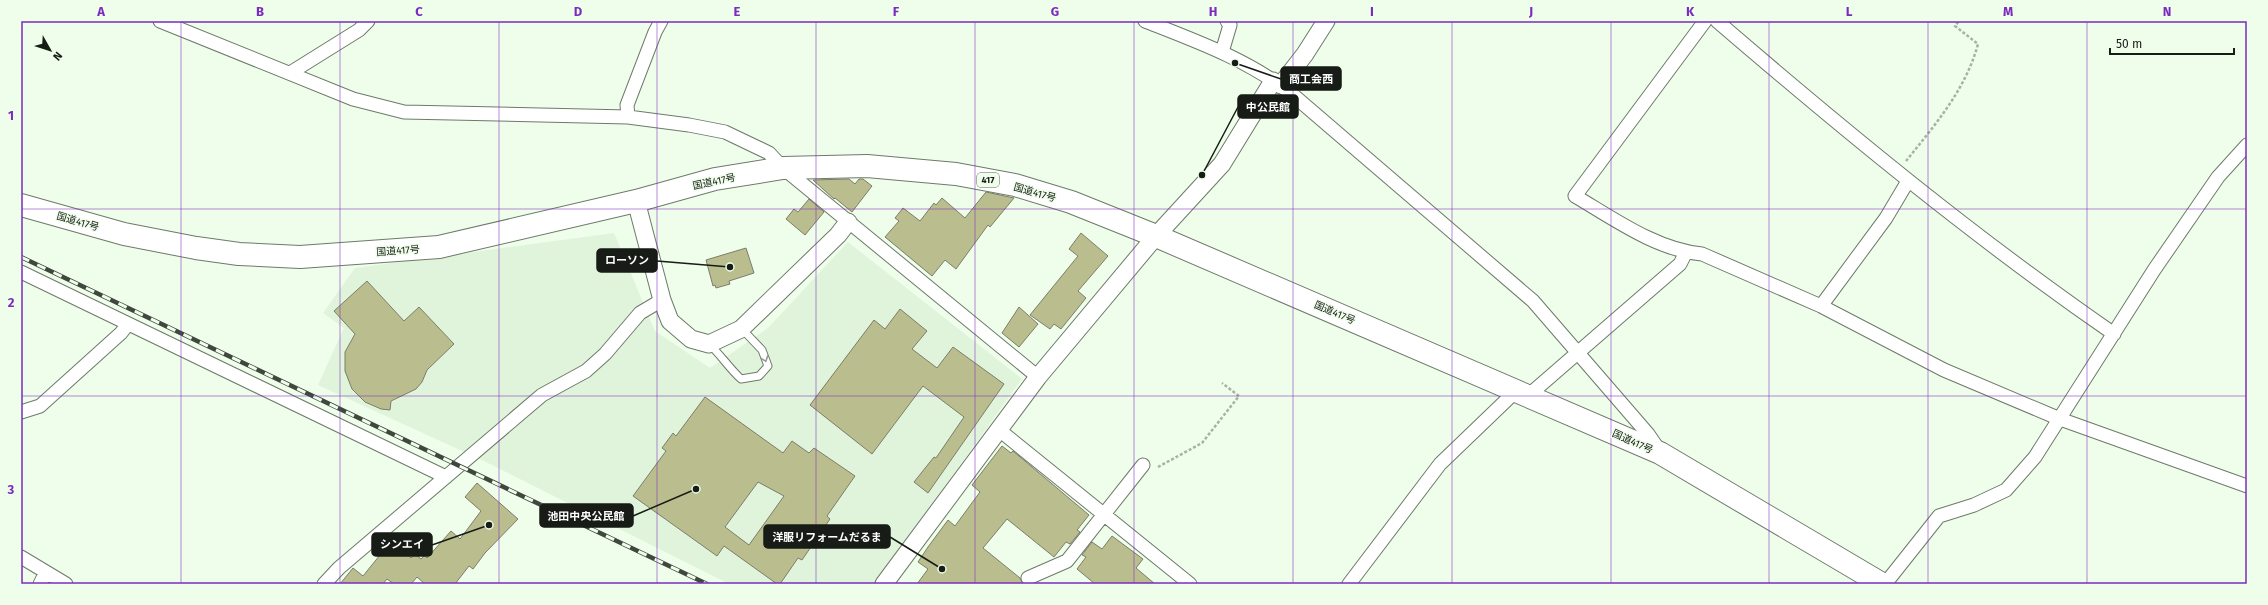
<svg xmlns="http://www.w3.org/2000/svg" width="2268" height="605" viewBox="0 0 2268 605" font-family="'Fira Sans','Noto Sans JP',sans-serif">
<style>
.built{fill:#e0f4db}
.building{fill:#babe8e;stroke:#7c7d6a;fill-rule:evenodd}
.lines{fill:none;stroke-linecap:round;stroke-linejoin:round}
.service-casing{stroke:#6e7a6a;stroke-width:9}
.minor-casing{stroke:#6e7a6a;stroke-width:15}
.tertiary-casing{stroke:#6e7a6a;stroke-width:19}
.trunk-casing{stroke:#6e7a6a;stroke-width:24}
.path{stroke:#a7b2a4;stroke-width:2.5;stroke-dasharray:3 2;stroke-linecap:butt}
.service{stroke:#fff;stroke-width:7}
.minor{stroke:#fff;stroke-width:13}
.tertiary{stroke:#fff;stroke-width:17}
.trunk{stroke:#fff;stroke-width:22}
.rail-casing{stroke:#40473e;stroke-width:4.5}
.rail{stroke:#effdeb;stroke-width:3;stroke-dasharray:9;stroke-linecap:butt}
.oneway{stroke:#979996}
.grid{fill:none;stroke:#7b2cbf;stroke-width:1;stroke-opacity:0.55}
.labels{text-anchor:middle;stroke-width:3;stroke-linejoin:round;paint-order:stroke}
.shield{fill:#effdeb;stroke:#586056;stroke-width:1}
.shield-label{font-size:9px;font-weight:bold;fill:#171c16}
.street-label{font-size:10px;fill:#171c16;stroke:#effdeb}
.leader{fill:none;stroke:#171c16;stroke-width:1.5}
.callout-dot{fill:#171c16;stroke:#effdeb;stroke-width:1.5}
.callout{fill:#171c16;stroke:#171c16;stroke-width:1.5}
.callout-label{font-size:11px;text-anchor:middle;font-weight:bold;fill:#fff}
.neatline{fill:none;stroke:#7b2cbf;stroke-width:1.5}
.grid-label{font-size:13px;text-anchor:middle;font-weight:bold;fill:#7b2cbf}
</style>
<rect width="100%" height="100%" fill="#effdeb"/>
<path class="built" d="M614,233L655,331L710,368L768,328L848,242L1022,379L875,584H729L484,461L318,385L344,328L323,313L355,268Z"/>
<path class="building" d="M849,179L855,184L859,179H863L872,186L852,212L835,198L834,199L813,180Z
M986,192L1014,198L990,227L988,225L956,269L945,260L932,276L885,237L899,221L895,218L903,208L920,221L934,203L936,205L942,198L965,218Z
M809,199L824,212L805,235L786,219L794,209L798,212Z
M1081,233L1108,256L1078,291L1086,298L1061,329L1054,324L1050,329L1030,315L1078,256L1069,249Z
M746,248L754,273L729,281L730,284L716,288L715,285L713,286L706,260Z
M367,281L404,321L419,307L454,344L427,370L422,382L416,389L391,401L390,410L381,409L365,402L352,389L345,371V352L355,334L334,311Z
M1019,307L1038,324L1019,347L1002,333Z
M900,309L927,331L912,349L937,368L953,347L1004,384L928,493L914,482L934,457L936,458L964,417L923,386L872,454L810,405L874,320L885,329Z
M705,397L783,453L792,441L809,453L814,448L855,476L827,516L830,519L802,560L798,558L780,584H777L724,546L717,556L633,496L666,451L662,448L673,433L676,436ZM758,482L784,496L749,545L725,527Z
M1002,446L1011,453L1013,451L1089,515L1077,530L1080,532L1070,544L1066,542L1054,557L1007,519L983,548L1020,578L1023,584H917L928,569L918,562L928,547L948,520L955,526L980,492L972,485Z
M477,483L518,519L485,553L473,569L469,566L455,584H425L417,577L411,584H394L387,579L383,584H340L353,568L363,576L393,539L411,558L415,554L421,559L425,555L427,558L451,531L460,539L481,511L465,497Z
M1112,536L1143,559L1136,568L1155,584H1095L1077,569L1086,557L1082,555L1092,542L1102,549Z"/>
<g class="lines">
<g class="service-casing">
<path id="service" d="M709,344C721,355 729,368 741,379L759,376L768,366L762,350L742,329"/>
</g>
<g class="minor-casing">
<path id="minor" d="M160,21L353,99L404,112L628,117L689,125L725,132L769,153L783,168L1038,377
M1145,21C1196,41 1249,60 1293,95L1533,301L1648,434L1659,450
M1705,21L1575,196C1614,219 1657,250 1702,254L1821,306L1944,370L2060,419L2247,486
M1717,21C1845,131 1975,238 2114,334
M1222,52L1230,25L1227,21
M290,73L359,30L368,21
M628,117L627,105L655,32L661,21
M21,272L446,477
M1821,306L1886,218L1908,181
M1529,395L1680,264L1686,252
M21,412L40,406L121,333L128,324
M998,429L1190,584
M21,557L66,584
M1028,578L1067,561L1143,465
M40,584L46,572
M324,584L339,568L542,395L586,371L605,354L640,313L662,300
M1349,584L1440,464L1517,390
M1885,584L1939,516L1974,505L2006,490L2035,457L2154,270L2218,177L2247,145"/>
</g>
<g class="tertiary-casing">
<path id="tertiary" d="M1281,85L1305,54L1326,21
M636,201L662,300L670,321L691,339L709,344L741,329L838,235L848,222
M884,584L1038,377L1156,236L1222,164L1273,81"/>
</g>
<g class="trunk-casing">
<path id="trunk" d="M21,205L124,234L196,248L239,254L300,257L439,247L636,201L715,179L783,168L867,166L956,174L1015,185L1071,202L1156,236L1660,453L1882,584"/>
</g>
<path class="path" d="M1906,161C1935,125 1966,89 1978,44L1955,26L1959,21
M1158,467L1202,443L1239,396L1222,383"/>
<use href="#service" class="service"/>
<use href="#minor" class="minor"/>
<use href="#tertiary" class="tertiary"/>
<use href="#trunk" class="trunk"/>
<g class="rail-casing">
<path id="rail" d="M21,257L707,584"/>
</g>
<use href="#rail" class="rail"/>
</g>
<defs><path id="oneway-chevron" d="M-2-3.5L2.5 0L-2 3.5" fill="none" stroke-width="1.6" stroke-linecap="round" stroke-linejoin="round"/></defs>
<use class="oneway" href="#oneway-chevron" transform="translate(765 359) rotate(70)"/>
<path class="grid" d="M181,21V584M340,21V584M499,21V584M657,21V584M816,21V584M975,21V584M1134,21V584M1293,21V584M1452,21V584M1611,21V584M1769,21V584M1928,21V584M2087,21V584M21,209H2247M21,396H2247"/>
<g class="labels">
<rect class="shield" x="977" y="173" width="22" height="14" rx="3"/>
<g class="shield-label">
<text x="988" y="183">417</text>
</g>
<g class="street-label">
<text transform="translate(714 181) rotate(-12)" y="4">国道417号</text>
<text transform="translate(1035 192) rotate(16)" y="4">国道417号</text>
<text transform="translate(78 221) rotate(16)" y="4">国道417号</text>
<text transform="translate(398 250) rotate(-4)" y="4">国道417号</text>
<text transform="translate(1335 312) rotate(23)" y="4">国道417号</text>
<text transform="translate(1633 441) rotate(24)" y="4">国道417号</text>
</g>
</g>
<path class="leader" d="M1235 63L1281 79M1202 175L1238 107M730 267L657 261M696 489L633 516M942 569L890 537M489 525L432 545"/>
<g class="callout-dot">
<circle cx="1235" cy="63" r="4"/>
<circle cx="1202" cy="175" r="4"/>
<circle cx="730" cy="267" r="4"/>
<circle cx="696" cy="489" r="4"/>
<circle cx="942" cy="569" r="4"/>
<circle cx="489" cy="525" r="4"/>
</g>
<g class="callout">
<rect x="1281" y="67" width="60" height="23" rx="4"/>
<rect x="1238" y="95" width="60" height="23" rx="4"/>
<rect x="597" y="249" width="60" height="23" rx="4"/>
<rect x="540" y="504" width="93" height="23" rx="4"/>
<rect x="764" y="525" width="126" height="23" rx="4"/>
<rect x="372" y="533" width="60" height="23" rx="4"/>
</g>
<g class="callout-label">
<text x="1311" y="83">商工会西</text>
<text x="1268" y="111">中公民館</text>
<text x="627" y="264">ローソン</text>
<text x="586" y="520">池田中央公民館</text>
<text x="827" y="541">洋服リフォームだるま</text>
<text x="402" y="548">シンエイ</text>
</g>
<rect width="2268" height="605" fill="none" stroke="#effdeb" stroke-width="44"/>
<g transform="translate(50 50) rotate(129)" stroke="#effdeb" stroke-width="3" paint-order="stroke">
<path d="M0-3L7 15L0 10L-7 15Z" fill="#171c16"/>
<text y="-6" font-size="11" font-weight="bold" text-anchor="middle" fill="#171c16">N</text>
</g>
<path d="M2110 48v6h124v-6" fill="none" stroke="#171c16" stroke-width="2"/>
<text x="2116" y="48" font-size="12" fill="#171c16" stroke="#effdeb" stroke-width="3" paint-order="stroke">50 m</text>
<rect x="22" y="22" width="2224" height="561" class="neatline"/>
<g class="grid-label">
<text x="101" y="16">A</text>
<text x="260" y="16">B</text>
<text x="419" y="16">C</text>
<text x="578" y="16">D</text>
<text x="737" y="16">E</text>
<text x="896" y="16">F</text>
<text x="1055" y="16">G</text>
<text x="1213" y="16">H</text>
<text x="1372" y="16">I</text>
<text x="1531" y="16">J</text>
<text x="1690" y="16">K</text>
<text x="1849" y="16">L</text>
<text x="2008" y="16">M</text>
<text x="2167" y="16">N</text>
<text x="11" y="120">1</text>
<text x="11" y="307">2</text>
<text x="11" y="494">3</text>
</g>
</svg>
